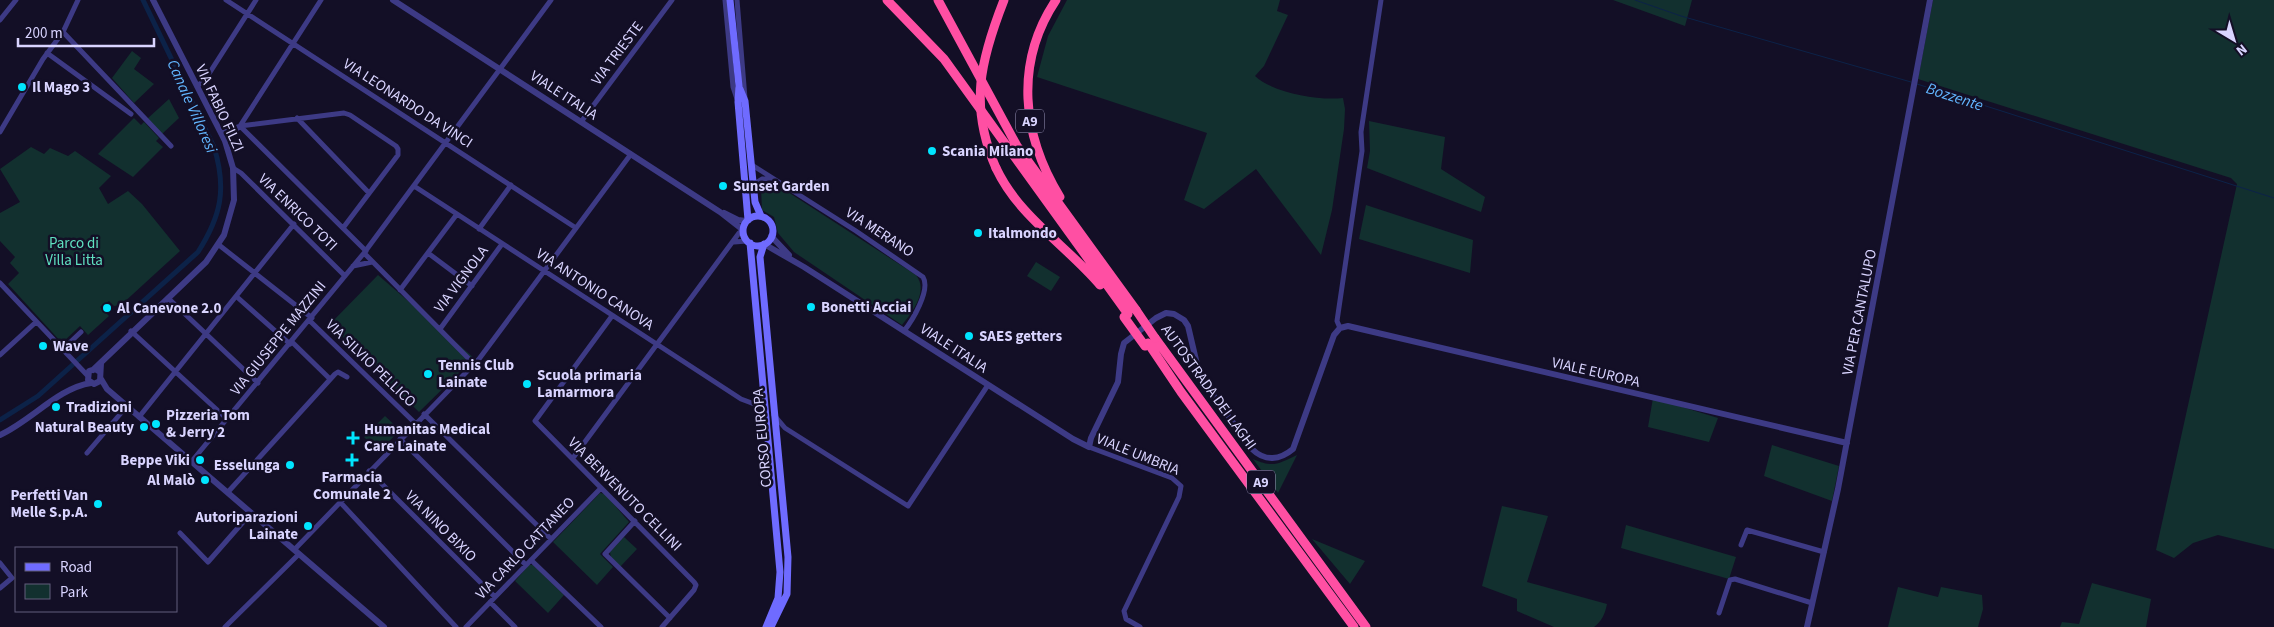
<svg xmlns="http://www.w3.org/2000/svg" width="2274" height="627" viewBox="0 0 2274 627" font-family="'Source Sans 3',sans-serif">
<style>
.green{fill:#12302f}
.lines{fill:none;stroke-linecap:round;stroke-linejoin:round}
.stream{stroke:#0c2248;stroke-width:1}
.canal{stroke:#0c2248;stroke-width:5}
.minor{stroke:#3d3a85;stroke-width:5}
.tertiary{stroke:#3d3a85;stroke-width:6}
.secondary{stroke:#6f6bff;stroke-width:7}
.motorway{stroke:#ff4fa3;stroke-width:9}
.motorway-bridge{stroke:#ff4fa3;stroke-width:9}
.poi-dot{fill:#00e5ff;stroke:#130f26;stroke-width:2}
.labels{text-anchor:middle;stroke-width:5;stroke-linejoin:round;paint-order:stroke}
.shield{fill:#130f26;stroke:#9e99be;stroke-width:1}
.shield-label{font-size:14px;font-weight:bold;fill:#d9d4ff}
.street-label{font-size:15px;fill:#d9d4ff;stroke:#130f26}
.poi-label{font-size:15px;font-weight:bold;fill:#d9d4ff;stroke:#130f26;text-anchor:start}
.park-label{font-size:15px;fill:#5fe0c0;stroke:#130f26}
.water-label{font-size:16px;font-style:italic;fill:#62b6ff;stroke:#130f26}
</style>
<rect width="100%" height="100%" fill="#130f26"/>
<path class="green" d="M1067,0H1280L1277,11L1288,15L1264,66L1255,76C1273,93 1319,101 1343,98L1345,109L1344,129L1332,210L1321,255L1256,169L1204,209L1184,200L1207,133L1037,77L1048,36Z
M1613,0H1692L1685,26Z
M1933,0H2274V549L2218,535L2193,543L2174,558L2156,550L2237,184L2231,178L1918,79Z
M132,51L141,58L134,69L154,84L134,103L112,78Z
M169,99L179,118L162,134L147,119Z
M134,118L141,125L144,122L159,138L156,141L163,147L133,177L98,154Z
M1369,121L1445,137L1441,169L1485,197L1481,212L1367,168L1370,151Z
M31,147L44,154L50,148L68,156L75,151L111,176L99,188L108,204L128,191L142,204L180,251L121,305L114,306L109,301L100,307L109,316L88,335L80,326L62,343L8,284L19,273L10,263L15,257L0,241V213L20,202L0,169Z
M774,183L916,275C929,291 912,312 902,325L794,252L778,233L774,217L762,210L761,189Z
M1366,205L1473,240L1470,273L1359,239Z
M1036,262L1060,277L1051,291L1027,276Z
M378,275L474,358L419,412L330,324Z
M1653,398L1718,418L1709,442L1648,427Z
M385,416L400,430L379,452L364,437Z
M1772,445L1839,466L1832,501L1764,476Z
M1297,455L1278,493L1253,459C1273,468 1278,464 1297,455Z
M600,493L605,494L629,522L600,554L613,567L597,585L553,542Z
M1502,506L1548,516L1527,582L1607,604C1605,614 1602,621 1594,627H1554L1517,611V599L1482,586Z
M1626,525L1736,557L1729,579L1621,548Z
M624,537L637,549L620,567L611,558L610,552Z
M1312,539L1365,561L1350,584Z
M529,565H533L564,595L548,613L515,581Z
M2092,583L2151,599L2146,627H2060L2062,622L2079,624Z
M1898,587L1938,597L1941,587L1982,595L1983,609L1978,627H1888Z"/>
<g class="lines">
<path class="stream" d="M1635,0L1681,16L1911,82
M1917,84L2274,198"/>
<path class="canal" d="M0,420L38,396L198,252C221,216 227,189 214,147L143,0"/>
<path class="minor" d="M226,0L576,228
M725,0L733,87L737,99
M737,0L745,98
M0,20L16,0
M63,32L171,146
M47,53L131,114
M197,86L205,80L256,0
M297,118L369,193
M581,122L672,0
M240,126L366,251
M0,132L43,59L63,32L78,0
M221,133L240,126L344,113L350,115L396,146L398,149V155L343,228
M225,141L240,126L321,0
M752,165L856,231L923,277C931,290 912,321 904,331
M233,168L241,173L345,276
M754,184L762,179L771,178
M414,186L741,399L765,408
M479,229L511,185
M734,242L747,241
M219,245L312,318
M364,253L474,364
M428,253L472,286
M353,266L372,262
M0,283L87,375
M400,290L457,214
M237,297L290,344
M168,298L258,383
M612,316L535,421L694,582L696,585L694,590L662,627
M310,321L415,423
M1340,328L1337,321L1362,151L1361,132L1381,0
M440,329L502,244
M131,331L227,419
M292,342L330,379
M63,349L81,332
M0,355L36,322
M424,414L551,539
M774,415L785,428L908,506L988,385
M139,417L294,224
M400,439L526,565
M1089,447L1172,478L1181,486L1179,497L1124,611L1126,619L1140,627
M87,453L127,406
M573,458L739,233L743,230
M192,461L364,253L551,0
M369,471L495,597
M228,492L335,374L338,372L347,377
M340,502L456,627
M635,521L605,554L670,618
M180,533L208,562L251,513
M1741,545L1747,530L1824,552
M294,550L479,359L631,154
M531,560L601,627
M0,563L12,578L0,588
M490,602L515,627
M1719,613L1730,580L1735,579L1812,603
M225,627L299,554
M466,627L601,488"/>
<path class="tertiary" d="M393,0L720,212L743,230
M724,213L738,220L746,221
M771,236L789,255
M764,244L804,267L1073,439L1089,447L1091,438L1118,382L1121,354L1124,343L1156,318L1166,313L1174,314L1184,320L1188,326L1200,377L1252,449C1265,462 1280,460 1293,449L1334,335L1340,328L1348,326L1847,443
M93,370L206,262L224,235L234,200L233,168L225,141L153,0
M100,372L95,369L89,371L88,380L94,384L100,381L101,363
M101,379L107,389L384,627
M0,435C31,421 58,388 91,383
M1807,627L1838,489L1930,0"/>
<path class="secondary" d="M730,0L739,86L738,102L748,220
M740,89L745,101L755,202L761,216
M743 231a15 15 0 1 1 30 0a15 15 0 1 1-30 0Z
M750,243L780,572L778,598L766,627
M764,244L760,257L788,557L787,594L771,627"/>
<path class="motorway" d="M887,0L944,59L1128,314
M938,0L1017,146L1136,310
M1056,0C1014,63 1022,135 1060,197
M996,168C1019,217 1066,245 1100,285
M1155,338L1366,627
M1148,343L1181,392L1354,627"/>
<path class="motorway-bridge" d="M996,168C969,106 980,61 1004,0
M1136,310L1155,338
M1124,317L1145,346"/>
</g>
<g class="poi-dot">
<circle cx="22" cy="87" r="5"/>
<circle cx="932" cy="151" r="5"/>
<circle cx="723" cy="186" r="5"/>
<circle cx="978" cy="233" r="5"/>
<circle cx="811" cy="307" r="5"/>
<circle cx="107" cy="308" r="5"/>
<circle cx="969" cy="336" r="5"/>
<circle cx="43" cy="346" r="5"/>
<circle cx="428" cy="374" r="5"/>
<circle cx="527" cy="384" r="5"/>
<circle cx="56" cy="407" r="5"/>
<circle cx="156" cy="424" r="5"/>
<circle cx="144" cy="427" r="5"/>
<path d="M350.5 430.5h5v5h5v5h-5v5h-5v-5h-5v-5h5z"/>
<circle cx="200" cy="460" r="5"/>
<path d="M349.5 452.5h5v5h5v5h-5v5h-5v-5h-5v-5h5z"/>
<circle cx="290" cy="465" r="5"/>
<circle cx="205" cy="480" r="5"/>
<circle cx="98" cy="504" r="5"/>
<circle cx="308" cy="526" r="5"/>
</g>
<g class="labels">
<g class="shield">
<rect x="1016" y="109.5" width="28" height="23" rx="4"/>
<rect x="1247" y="470.5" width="28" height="23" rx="4"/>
</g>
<g class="shield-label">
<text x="1030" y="126">A9</text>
<text x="1261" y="487">A9</text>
</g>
<g class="street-label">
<text transform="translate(617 53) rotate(-53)" y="5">VIA TRIESTE</text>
<text transform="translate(564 95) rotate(33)" y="5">VIALE ITALIA</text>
<text transform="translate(408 103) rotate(33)" y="5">VIA LEONARDO DA VINCI</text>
<text transform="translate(220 108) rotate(65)" y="5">VIA FABIO FILZI</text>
<text transform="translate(298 212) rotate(44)" y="5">VIA ENRICO TOTI</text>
<text transform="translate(880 232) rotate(33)" y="5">VIA MERANO</text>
<text transform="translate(461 279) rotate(-53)" y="5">VIA VIGNOLA</text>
<text transform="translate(595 289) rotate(33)" y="5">VIA ANTONIO CANOVA</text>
<text transform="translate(1859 312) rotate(-79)" y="5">VIA PER CANTALUPO</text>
<text transform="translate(278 338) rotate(-51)" y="5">VIA GIUSEPPE MAZZINI</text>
<text transform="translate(954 348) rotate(33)" y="5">VIALE ITALIA</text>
<text transform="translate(371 363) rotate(44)" y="5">VIA SILVIO PELLICO</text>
<text transform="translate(1596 372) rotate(13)" y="5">VIALE EUROPA</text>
<text transform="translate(1209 387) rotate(54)" y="5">AUTOSTRADA DEI LAGHI</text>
<text transform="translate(762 438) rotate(-95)" y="5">CORSO EUROPA</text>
<text transform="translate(1138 454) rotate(22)" y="5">VIALE UMBRIA</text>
<text transform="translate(625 494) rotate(45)" y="5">VIA BENVENUTO CELLINI</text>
<text transform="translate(441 526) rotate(45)" y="5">VIA NINO BIXIO</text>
<text transform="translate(525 548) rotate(-46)" y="5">VIA CARLO CATTANEO</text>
</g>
<g class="poi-label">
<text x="32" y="92">Il Mago 3</text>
<text x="942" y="156">Scania Milano</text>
<text x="733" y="191">Sunset Garden</text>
<text x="988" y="238">Italmondo</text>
<text x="821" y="312">Bonetti Acciai</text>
<text x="117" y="313">Al Canevone 2.0</text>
<text x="979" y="341">SAES getters</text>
<text x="53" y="351">Wave</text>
<text x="438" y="370">Tennis Club<tspan x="438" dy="17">Lainate</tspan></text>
<text x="537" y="380">Scuola primaria<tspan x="537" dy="17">Lamarmora</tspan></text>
<text x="66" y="412">Tradizioni</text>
<text x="166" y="420">Pizzeria Tom<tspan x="166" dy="17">&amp; Jerry 2</tspan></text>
<text x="134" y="432" text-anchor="end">Natural Beauty</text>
<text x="364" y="434">Humanitas Medical<tspan x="364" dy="17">Care Lainate</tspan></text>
<text x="190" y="465" text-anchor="end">Beppe Viki</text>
<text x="280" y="470" text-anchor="end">Esselunga</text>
<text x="352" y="482" text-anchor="middle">Farmacia<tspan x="352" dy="17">Comunale 2</tspan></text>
<text x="195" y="485" text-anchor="end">Al Malò</text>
<text x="88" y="500" text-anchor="end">Perfetti Van<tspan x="88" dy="17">Melle S.p.A.</tspan></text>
<text x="298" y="522" text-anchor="end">Autoriparazioni<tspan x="298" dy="17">Lainate</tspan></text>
</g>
<g class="park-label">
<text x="74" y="248">Parco di<tspan x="74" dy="17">Villa Litta</tspan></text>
</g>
<g class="water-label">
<text transform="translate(1955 96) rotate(18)" y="6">Bozzente</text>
<text transform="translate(193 106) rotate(66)" y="6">Canale Villoresi</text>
</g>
</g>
<rect x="15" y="547" width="162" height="65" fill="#130f26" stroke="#625e7d"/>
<rect x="25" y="563" width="25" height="8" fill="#6f6bff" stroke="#625e7d"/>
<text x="60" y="572" font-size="15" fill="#d9d4ff">Road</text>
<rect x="25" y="584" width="25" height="15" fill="#12302f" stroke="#625e7d"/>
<text x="60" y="597" font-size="15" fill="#d9d4ff">Park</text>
<g transform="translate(2234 40) rotate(142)" stroke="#130f26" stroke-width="4" paint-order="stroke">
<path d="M0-4L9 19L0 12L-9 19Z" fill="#d9d4ff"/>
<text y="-8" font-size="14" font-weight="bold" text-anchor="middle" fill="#d9d4ff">N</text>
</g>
<path d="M18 38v8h136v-8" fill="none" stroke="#d9d4ff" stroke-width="2.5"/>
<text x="25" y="38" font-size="15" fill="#d9d4ff" stroke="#130f26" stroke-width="4" paint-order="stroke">200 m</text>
</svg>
